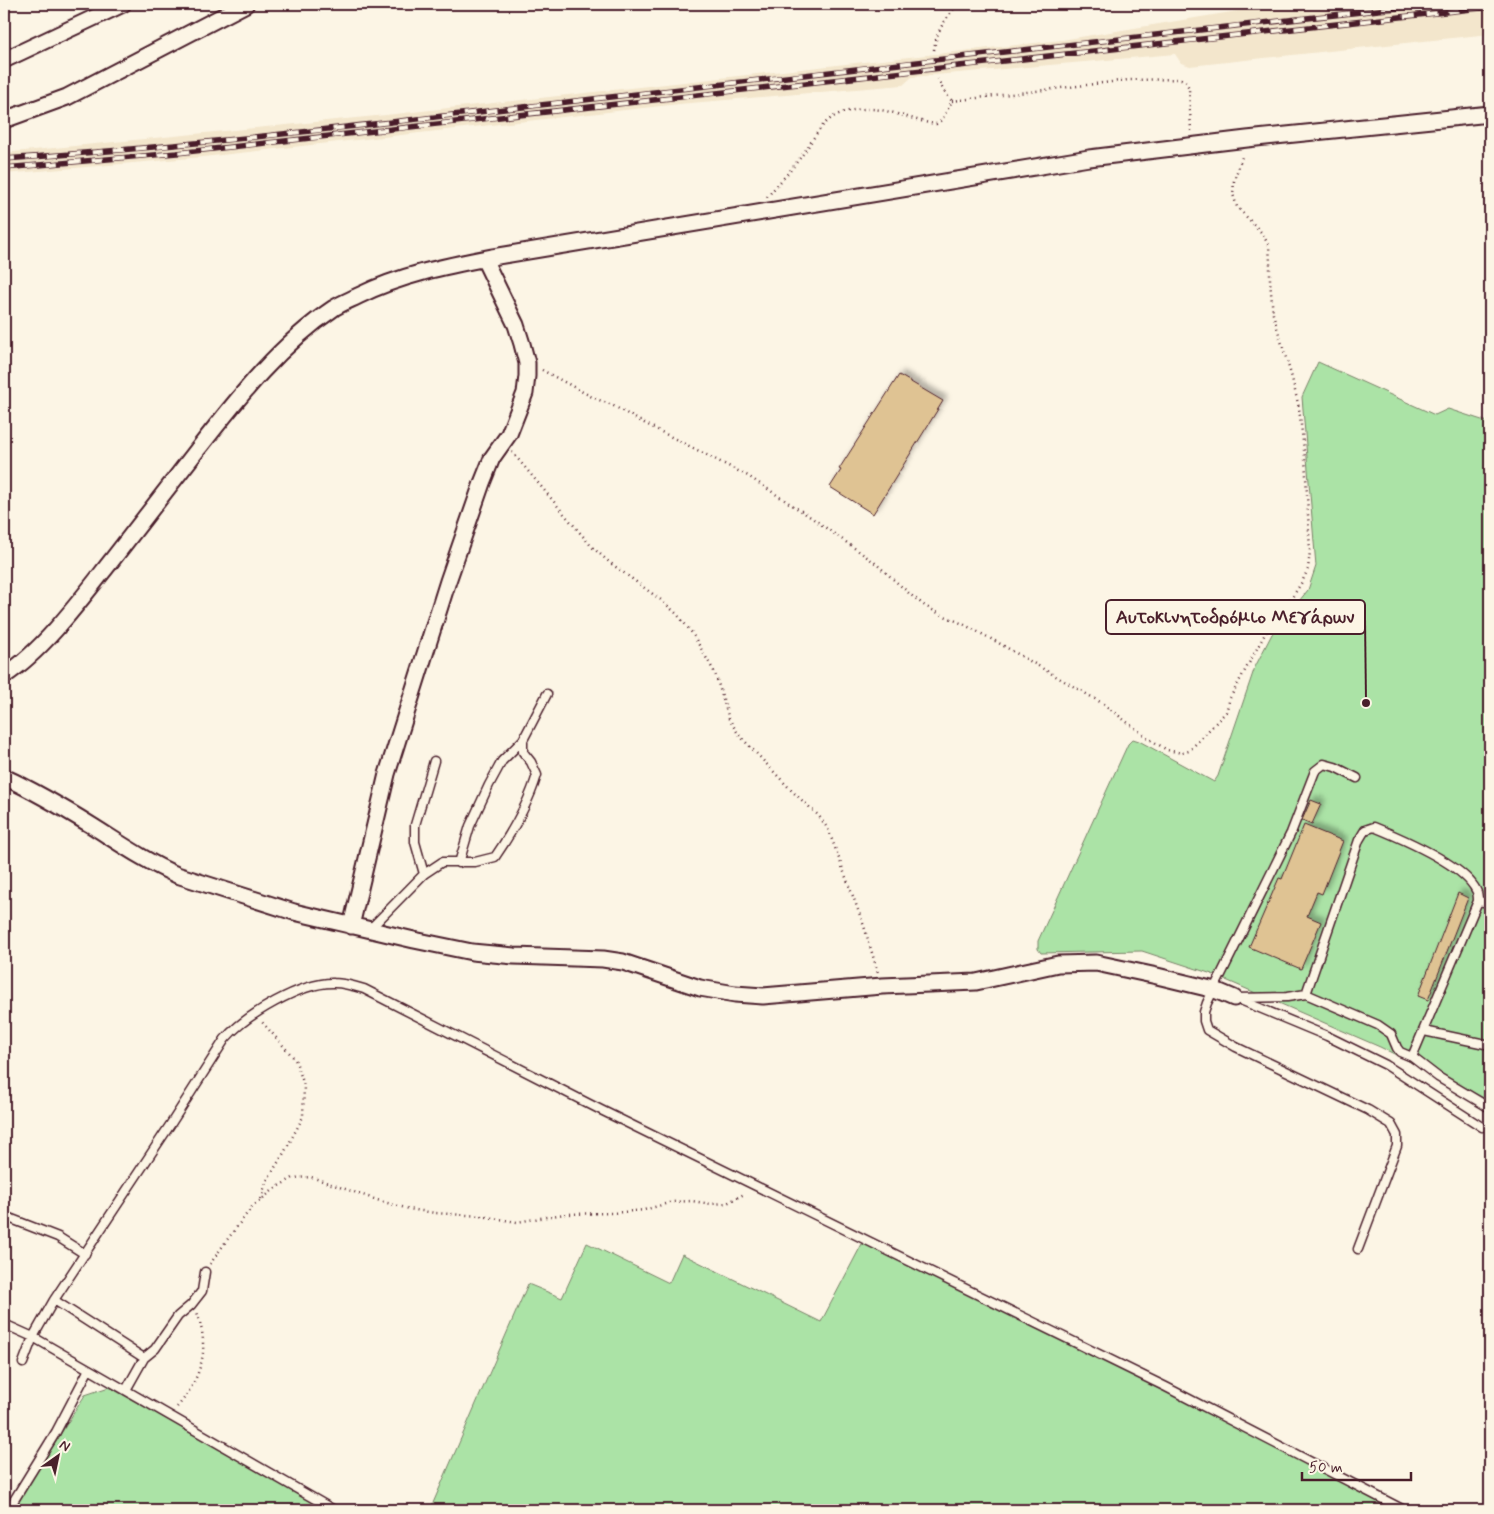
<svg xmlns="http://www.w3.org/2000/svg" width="1494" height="1514" viewBox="0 0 1494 1514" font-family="Mynerve,sans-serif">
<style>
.built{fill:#f3e6cc}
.green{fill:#abe3a6;stroke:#7a8168}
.building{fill:#dfc393;stroke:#4a1f2b;filter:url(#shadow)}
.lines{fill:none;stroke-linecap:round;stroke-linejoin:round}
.service-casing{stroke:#4a1f2b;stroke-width:11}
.minor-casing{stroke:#4a1f2b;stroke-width:19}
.path{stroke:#4a1f2b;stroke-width:2.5;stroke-dasharray:1 4;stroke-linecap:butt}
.service{stroke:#fcf5e5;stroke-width:8}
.minor{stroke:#fcf5e5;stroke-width:15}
.rail-casing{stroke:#4a1f2b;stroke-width:5.5}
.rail{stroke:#fcf5e5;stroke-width:4;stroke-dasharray:11;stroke-linecap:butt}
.leader{fill:none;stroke:#4a1f2b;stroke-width:2}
.callout-dot{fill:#4a1f2b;stroke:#fcf5e5;stroke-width:2}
.callout{fill:#fcf5e5;stroke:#4a1f2b;stroke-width:2}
.callout-label{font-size:19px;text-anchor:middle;font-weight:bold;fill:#4a1f2b}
</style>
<defs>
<filter id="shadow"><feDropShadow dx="4.5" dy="-4.5" stdDeviation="2.5" flood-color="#0004"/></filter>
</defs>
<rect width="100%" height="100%" fill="#fcf5e5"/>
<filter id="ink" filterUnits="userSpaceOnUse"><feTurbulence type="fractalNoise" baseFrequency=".02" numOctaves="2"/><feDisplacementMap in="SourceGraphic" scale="10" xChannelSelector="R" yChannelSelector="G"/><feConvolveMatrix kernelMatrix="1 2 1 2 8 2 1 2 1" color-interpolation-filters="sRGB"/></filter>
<g filter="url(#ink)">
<path class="built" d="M1280,4H1490V34L1190,66L1181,63L1175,54L912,77L903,85L679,104L203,157L4,174V153L386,115L1062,40Z"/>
<path class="green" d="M1318,362L1435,415L1448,409L1488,422L1490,418V1101L1380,1047L1212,974L1142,951L1041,953L1038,949V941L1128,744L1133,739L1139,741L1214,782L1218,776L1255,667L1272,634L1308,590L1316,566L1302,397Z
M863,1242L1169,1393L1398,1510H430L528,1284L562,1298L587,1243L669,1283L682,1254L821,1322Z
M109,1387L329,1510H13L85,1395Z"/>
<path class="building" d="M899,375L943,401L873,514L830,487L841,470L839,469Z
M1311,800L1321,804L1312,824L1302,820Z
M1304,825L1343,841L1322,894L1317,892L1307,916L1321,922L1301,969L1249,947L1279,878L1282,879Z
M1458,893L1468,898L1428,1000L1418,996Z"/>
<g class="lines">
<g class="service-casing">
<path id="service" d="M1357,778L1335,767L1324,764L1315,771L1291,833L1207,1003L1204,1012V1021L1207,1030L1236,1047L1368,1110L1391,1124L1397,1135V1146L1358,1249
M459,863L470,826L489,785L502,761L523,740
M424,874L415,842V825L434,761
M1478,901L1490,903
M369,930L424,874L442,862H475L495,857C512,832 528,805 537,775L531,762L523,752V740L547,694
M1306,994L1359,840L1365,830L1374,827C1401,838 1463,864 1476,890C1478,893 1478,898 1478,901L1412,1057
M1234,998L1287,997L1306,994L1378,1025L1391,1034L1397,1048L1400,1052L1412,1057L1438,1077L1490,1108
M1238,999L1327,1036L1386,1065L1482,1127
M1424,1031L1490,1045
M4,1216L58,1237L85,1254
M54,1300L144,1358L126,1390
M4,1324L33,1337L334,1510
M144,1358L155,1349L178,1316L191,1305L202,1291L205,1272
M23,1363L33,1337L54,1300L172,1122L225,1039C246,1015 301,982 334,983C344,983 354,986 364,989L601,1110L1166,1387L1404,1510
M8,1510L56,1432L89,1369"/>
</g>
<g class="minor-casing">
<path id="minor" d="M4,60L123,4
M4,120L67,97L246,4
M4,676C44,650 82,598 112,560C141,523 169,486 198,449C238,398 279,345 334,308C342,303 350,300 358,296C400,275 446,266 492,257L1089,158L1247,139L1490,114
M4,777C35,791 65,809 94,827C121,844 147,862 177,875L294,912L414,940L472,952L514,956L603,959L623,962L700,988L735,994L763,996L882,986L976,982L1058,964L1096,963L1157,976L1215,990L1234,998
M351,926L387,774L448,581L482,483L492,458L509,434L525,393L527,376V363L522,344L516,325L484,259"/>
</g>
<path class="path" d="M934,50C936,31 946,18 958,4
M952,101L1128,80L1181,79L1186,82L1189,88L1191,131
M767,197C777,185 788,174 797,162C820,133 821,111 865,109C890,108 912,121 936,124L942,120L952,101L943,90L938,79
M542,370L594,398L612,405L640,421L748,476L812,518L874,562L911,595L925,606L940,614L963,624L997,642L1102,703L1148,738L1167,750L1182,753L1189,751L1226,712L1230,698L1265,634L1280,611L1291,599L1302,582L1308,569L1310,551L1305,458L1299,408L1292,378L1273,314L1270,281V262L1269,246L1262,233L1237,207L1233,194L1234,181L1243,154
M512,452L592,547L609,562L661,600L677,614L692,633L715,673L729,719L739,735L792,791L819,816L828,829L864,926L878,973
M261,1199L266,1182L284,1153L303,1117L304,1085L295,1059L262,1022
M210,1264L227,1240L252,1207L277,1187L293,1178L311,1177L377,1200L409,1209L435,1213L481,1216L517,1222L564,1214L613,1213L644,1210L672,1202L692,1201L711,1204L727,1203L746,1193
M177,1407C192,1391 205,1364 203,1343C203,1332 200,1322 197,1312"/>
<use href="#service" class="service"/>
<use href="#minor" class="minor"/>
<g class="rail-casing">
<path id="rail" d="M4,159C201,146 397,121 593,99C873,67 1152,35 1432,4
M4,168L177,153L1490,7"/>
</g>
<use href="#rail" class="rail"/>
</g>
</g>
<path class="leader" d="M1366 703L1365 617"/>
<circle class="callout-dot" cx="1366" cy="703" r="5"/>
<rect class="callout" x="1106" y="600" width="259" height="34" rx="5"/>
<g class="callout-label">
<text x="1235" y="623">Αυτοκινητοδρόμιο Μεγάρων</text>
</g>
<rect width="1494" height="1514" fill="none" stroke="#fcf5e5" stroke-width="20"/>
<rect x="10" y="10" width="1474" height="1494" fill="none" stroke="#4a1f2b" stroke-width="2" filter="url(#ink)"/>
<g transform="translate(58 1456) rotate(33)" stroke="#fcf5e5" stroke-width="4" paint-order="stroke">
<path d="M0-4L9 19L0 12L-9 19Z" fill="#4a1f2b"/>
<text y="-8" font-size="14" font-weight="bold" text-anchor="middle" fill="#4a1f2b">N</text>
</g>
<path d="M1302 1472v8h109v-8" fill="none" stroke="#4a1f2b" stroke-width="2.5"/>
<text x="1309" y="1472" font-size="15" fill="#4a1f2b" stroke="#fcf5e5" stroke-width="4" paint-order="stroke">50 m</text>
</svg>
